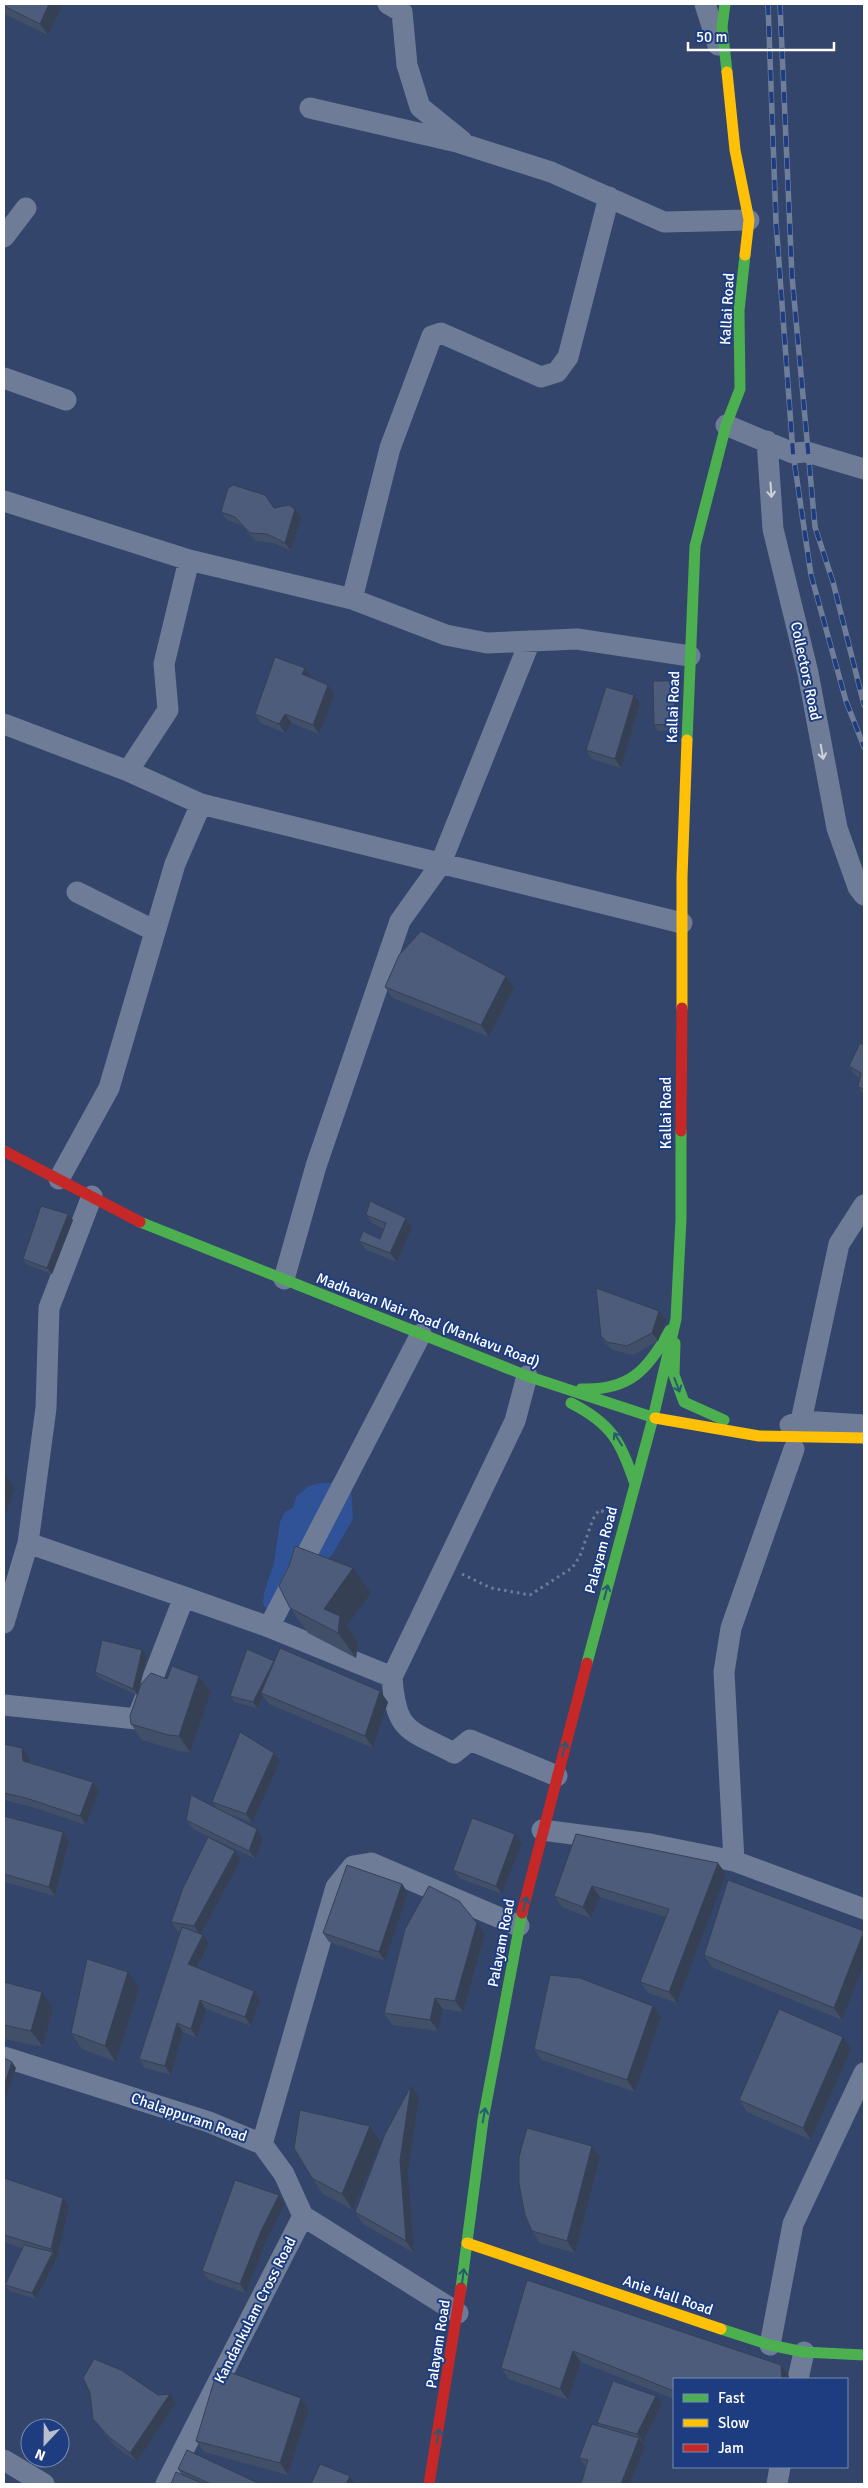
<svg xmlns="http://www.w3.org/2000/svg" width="868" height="2488" viewBox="0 0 868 2488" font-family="Signika,sans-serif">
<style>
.green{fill:#305398}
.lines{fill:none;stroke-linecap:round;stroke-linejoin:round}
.path{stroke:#6e7c98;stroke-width:3;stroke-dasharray:2.5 4;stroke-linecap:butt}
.street{stroke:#6e7c98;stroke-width:21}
.fast{stroke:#4caf50;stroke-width:11}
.slow{stroke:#ffc107;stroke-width:11}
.jam{stroke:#c62828;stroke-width:11}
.rail-casing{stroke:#6f7d98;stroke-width:5.5}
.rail{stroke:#1d3d80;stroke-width:4;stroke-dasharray:11;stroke-linecap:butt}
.wall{fill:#424f69}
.shaded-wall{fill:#364055}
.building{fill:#4d5c7a;stroke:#364055}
.oneway{stroke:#ccd1db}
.oneway2{stroke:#295a74}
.labels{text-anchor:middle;stroke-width:4;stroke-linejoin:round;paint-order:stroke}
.street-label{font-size:15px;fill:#fff;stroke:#1d3d80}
</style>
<rect width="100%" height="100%" fill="#33456a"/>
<path class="green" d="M332,1483L351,1489L353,1519L332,1555L268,1611L263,1604L264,1593L274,1563L280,1522L285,1512L293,1508L296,1497L309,1486L321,1483Z"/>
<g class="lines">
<path class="path" d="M462,1574L491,1588L530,1595L572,1568L580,1556L593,1519L599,1510L605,1512"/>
<path class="street" d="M388,4L402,12L407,65L420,107L462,141
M705,4L718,45
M310,108L457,142L551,172L664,222L749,220
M4,237L26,208
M4,378L66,400
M726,425L793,453L807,452L864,469
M767,441L773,529L808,673L837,828L858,887L864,895
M4,501L189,560L352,599L446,635L487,643L577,639L690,656
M352,599L390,448L432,336L441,333L541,377L557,372L568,357L609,197
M4,724L128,771L168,710L164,664L189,560
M128,771L201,804L682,923
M77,892L155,931
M59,1179L109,1088L175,864L201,804
M284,1279L316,1166L400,921L440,865L530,641
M801,1421L839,1244L864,1205
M790,1425L801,1421L864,1425
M28,1543L184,1597
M4,1623L28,1543L46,1408L49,1308L92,1196
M269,1627L392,1677L515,1421L527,1376
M392,1677C396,1733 408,1729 454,1753L470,1740L557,1776
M4,1705L137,1719L184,1597L269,1627L421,1334
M542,1830L650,1844L734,1861L864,1909
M734,1861L724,1672L731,1628L794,1449
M4,2057L209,2122L262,2144L284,2174L303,2216L458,2313
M262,2144L336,1887L353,1866L371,1863L519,1926
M770,2345L793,2224L864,2073
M798,2379L804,2352
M4,2460L44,2484
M166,2484L303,2216
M777,2484L780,2467"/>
<path class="fast" d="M725,4L722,27L727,72
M687,740L695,546L726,425L740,389L739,311L745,255
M140,1222L527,1376L655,1418
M675,1343L674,1375L684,1402L724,1420
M581,1389C629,1391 648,1370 670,1330
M571,1403C612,1424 621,1442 635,1484
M587,1663L653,1418L676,1319L681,1219V1131
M461,2288L483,2120L522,1913
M721,2329L770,2345L804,2352L864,2355"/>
<path class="slow" d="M727,72L735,150L749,220L745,255
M682,1008V877L687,740
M655,1418L759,1436L864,1438
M467,2243L721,2329"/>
<path class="jam" d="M681,1131L682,1008
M4,1151L140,1222
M522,1913L587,1663
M429,2484L461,2288"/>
<g class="rail-casing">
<path id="rail" d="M768,4L776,222L793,453L811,575L846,701L864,747
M780,4L792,276L815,527L833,582L864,705"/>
</g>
<use href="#rail" class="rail"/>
</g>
<path class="wall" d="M4,4H63L48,35L4,14Z
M274,508L301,517L291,551L274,543L256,541L241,525L227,520L221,512Z
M305,668L311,677L310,678L328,685L335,694L319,734L292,723L285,733L261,723L255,714Z
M679,687V730L658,731L654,725Z
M640,704L621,768L592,759L586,750Z
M385,987L514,988L489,1037L393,998Z
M864,1045V1096L858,1087L860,1078L855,1075L849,1066Z
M68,1214L73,1220L52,1274L27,1265L23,1259Z
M366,1215L406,1218L412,1227L397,1262L366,1250L359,1241L380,1239L384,1229L372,1223Z
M666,1320L658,1341L633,1355L613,1350L607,1345L601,1336Z
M371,1593L347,1626L358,1641L356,1658L308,1633L290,1608Z
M147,1656L139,1690L167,1679L199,1676L211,1692L190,1752L179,1751L142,1740L131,1724L137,1695L99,1678L95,1672Z
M274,1661L388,1702L373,1748L269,1704L263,1696L257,1708L234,1702L230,1696Z
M4,1744L29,1757V1762L93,1782L99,1791L86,1825L32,1807L4,1800Z
M280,1762L252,1823L229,1814L257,1829L263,1838L256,1859L193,1829L186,1820L217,1808L212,1802Z
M4,1816L69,1841L55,1896L4,1882Z
M515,1834L522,1843L502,1894L459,1878L453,1870Z
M576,1834L726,1874L677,2003L648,1993L640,1982L666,1917L600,1897L591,1918L562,1907L554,1896Z
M235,1851L241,1860L200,1934L209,1944L197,1968L254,1991L260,2000L251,2026L206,2009L197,2038L183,2032L171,2075L145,2068L139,2059L180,1931H177L171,1922Z
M402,1884L408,1893L385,1961L329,1942L323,1933Z
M477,1923L485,1934L463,2012L443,2009L438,2031L392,2025L384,2013Z
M864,1931L842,2020L712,1967L704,1955Z
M4,1982L53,2008L43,2047L4,2039Z
M139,1988L116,2062L82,2049L71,2033Z
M661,2017L635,2092L542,2060L534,2049Z
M851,2049L811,2140L747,2112L739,2100Z
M419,2097L408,2172L414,2253L363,2224L355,2212Z
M370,2126L381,2142L353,2210L323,2194L312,2178Z
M600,2157L575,2253L540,2243L532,2231Z
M4,2178L63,2198L69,2207L57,2258L36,2299L9,2291L5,2285L22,2248L4,2242Z
M279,2195L285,2204L267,2239L246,2293L209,2280L202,2271Z
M527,2280L789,2376V2379H674V2399L581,2362L568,2400L509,2379L501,2368Z
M170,2394L176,2403L137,2462L115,2446L100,2428L93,2419L158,2395Z
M301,2398L309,2409L288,2475L204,2452L196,2441Z
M662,2405L643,2442H642L645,2447L630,2484H581L586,2467L579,2458L599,2426L597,2423Z
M178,2469L260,2484H171L182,2475Z"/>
<path class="shaded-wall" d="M49,4H63L48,35L40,24Z
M295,509L301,517L291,551L285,543Z
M305,668L311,677L308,683L302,674Z
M674,681L679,687V730L675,724Z
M328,685L335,694L319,734L313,725Z
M634,695L640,704L621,768L615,759Z
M285,714L292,723L285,733L279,724Z
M506,976L514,988L489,1037L481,1025Z
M68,1214L73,1220L52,1274L47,1268Z
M406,1218L412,1227L397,1262L390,1253Z
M659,1311L666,1320L658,1341L652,1333Z
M4,1472L15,1488L4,1519Z
M353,1568L371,1593L347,1626L358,1641L356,1658L338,1633L324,1609Z
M142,1650L147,1656L138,1695L133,1689Z
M274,1661L278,1667L261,1693L263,1696L257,1708L253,1702Z
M199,1676L211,1692L190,1752L179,1736Z
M380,1691L388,1702L373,1748L365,1736Z
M22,1748L29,1757V1769L23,1761Z
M274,1753L280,1762L252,1823L246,1814Z
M93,1782L99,1791L86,1825L80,1816Z
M257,1829L263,1838L256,1859L249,1851Z
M63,1832L69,1841L55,1896L49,1887Z
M515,1834L522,1843L502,1894L496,1886Z
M235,1851L241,1860L200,1935L194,1926Z
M718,1863L726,1874L677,2003L669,1992Z
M402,1884L408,1893L385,1961L379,1952Z
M592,1886L600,1897L591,1918L583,1907Z
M477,1923L485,1934L463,2012L455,2001Z
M864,1931V1963L842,2020L834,2008Z
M203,1935L209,1944L194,1973L188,1964Z
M128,1972L139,1988L116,2062L105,2046Z
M254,1991L260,2000L251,2026L245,2017Z
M42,1992L53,2008L43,2047L31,2031Z
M435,1998L443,2009L438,2031L430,2020Z
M200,2000L206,2009L197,2038L191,2029Z
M653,2006L661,2017L635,2092L627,2080Z
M177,2023L183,2032L171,2075L165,2066Z
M843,2037L851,2049L811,2140L803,2128Z
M12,2062L16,2068L4,2102V2086Z
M411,2086L419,2097L408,2172L414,2253L406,2241L400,2160Z
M370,2126L381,2142L353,2210L342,2194Z
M592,2146L600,2157L575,2253L567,2241Z
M279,2195L285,2204L267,2239L246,2293L240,2284L261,2231Z
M63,2198L69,2207L57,2258L36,2299L32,2293L53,2252L51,2249Z
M573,2351L581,2362L568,2400L560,2389Z
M781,2365L789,2376V2379H782Z
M170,2394L176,2403L137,2462L130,2453Z
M656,2396L662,2405L643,2442L637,2434Z
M301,2398L309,2409L288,2475L280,2463Z
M639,2438L645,2447L630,2484H621Z
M350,2476L355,2484H346Z"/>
<path class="building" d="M4,4H49L40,24L4,6Z
M233,485L265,495L274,508L289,505L295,509L285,543L267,534L250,533L235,517L221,512L228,488Z
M275,657L305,668L302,674L328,685L313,725L285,714L279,724L255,714Z
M653,681H674L675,724L654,725Z
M606,687L634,695L615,759L586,750Z
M421,931L506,976L481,1025L385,987L399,955Z
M860,1043L864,1045V1089L858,1087L861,1073L849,1066Z
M370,1201L406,1218L390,1253L359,1241L363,1231L380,1239L386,1223L366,1215Z
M41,1206L68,1214L47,1268L23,1259Z
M596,1288L659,1311L652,1333L627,1346L607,1342L601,1336Z
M295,1546L353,1568L324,1609L340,1616L338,1633L290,1608L279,1586L289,1566Z
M102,1640L142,1650L133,1689L95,1672Z
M280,1648L380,1691L365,1736L261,1693Z
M247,1649L274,1661L253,1702L230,1696Z
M172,1666L199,1676L179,1736L168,1735L131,1724L130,1716L141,1684L151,1673L167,1679Z
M240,1732L274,1753L246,1814L212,1802Z
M4,1744L22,1748L23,1761L93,1782L80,1816L26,1798L4,1793Z
M191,1795L257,1829L249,1851L186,1820Z
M4,1816L63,1832L49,1887L4,1874Z
M472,1818L515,1834L496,1886L453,1870Z
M576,1834L718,1863L669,1992L640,1982L669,1909L592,1886L583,1907L554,1896Z
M208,1837L235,1851L194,1926L171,1922L183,1888Z
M347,1865L402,1884L379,1952L323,1933Z
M728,1880L864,1931L834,2008L704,1955Z
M429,1886L459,1901L477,1923L455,2001L435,1998L430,2020L384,2013L405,1929Z
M182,1927L203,1935L188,1964L254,1991L245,2017L200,2000L191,2029L177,2023L165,2066L139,2059Z
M87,1959L128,1972L105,2046L71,2033Z
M550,1975L580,1978L653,2006L627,2080L534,2049Z
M4,1982L42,1992L31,2031L4,2025Z
M779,2009L843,2037L803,2128L739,2100Z
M4,2058L12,2062L4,2086Z
M411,2086L400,2160L406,2241L355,2212L385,2134Z
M300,2110L370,2126L342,2194L312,2178L294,2148Z
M527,2128L592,2146L567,2241L532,2231L525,2215L519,2184V2157Z
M4,2178L63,2198L51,2249L4,2235Z
M235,2180L279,2195L261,2231L240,2284L202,2271Z
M24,2245L53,2252L32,2293L5,2285Z
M527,2280L781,2365L782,2379H674V2391L573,2351L560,2389L501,2368Z
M94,2359L121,2370L158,2395L170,2394L130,2453L109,2437L93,2419L90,2393L83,2378Z
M218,2368L301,2398L280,2463L196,2441Z
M613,2381L656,2396L637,2434L597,2423Z
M592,2424L639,2438L621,2484H581L588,2460L579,2458Z
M187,2450L260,2484H211L178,2469Z
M320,2464L350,2476L346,2484H311Z
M176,2472L204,2484H171Z"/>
<defs><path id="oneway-shaft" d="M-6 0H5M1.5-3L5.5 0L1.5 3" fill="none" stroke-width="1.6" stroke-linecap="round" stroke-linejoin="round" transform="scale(1.25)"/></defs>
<g class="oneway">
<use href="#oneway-shaft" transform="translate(771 490) rotate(86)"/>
<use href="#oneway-shaft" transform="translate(822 752) rotate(80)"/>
</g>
<g class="oneway2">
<use href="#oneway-shaft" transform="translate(677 1385) rotate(69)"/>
<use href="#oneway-shaft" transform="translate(618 1439) rotate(-122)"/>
<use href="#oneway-shaft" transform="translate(606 1592) rotate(-75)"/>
<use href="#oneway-shaft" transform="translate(564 1749) rotate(-75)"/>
<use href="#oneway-shaft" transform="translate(525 1904) rotate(-76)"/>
<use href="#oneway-shaft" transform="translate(484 2115) rotate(-80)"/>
<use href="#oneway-shaft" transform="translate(463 2276) rotate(-83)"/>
<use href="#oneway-shaft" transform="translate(438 2436) rotate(-80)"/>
</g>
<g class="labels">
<g class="street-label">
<text transform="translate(727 309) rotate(-87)" y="5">Kallai Road</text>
<text transform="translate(806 671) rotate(78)" y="5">Collectors Road</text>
<text transform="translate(673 707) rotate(-88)" y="5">Kallai Road</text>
<text transform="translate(666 1113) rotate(-90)" y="5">Kallai Road</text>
<text transform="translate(428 1320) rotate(21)" y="5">Madhavan Nair Road (Mankavu Road)</text>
<text transform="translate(601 1550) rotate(-75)" y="5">Palayam Road</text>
<text transform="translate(501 1943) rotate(-79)" y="5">Palayam Road</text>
<text transform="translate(189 2117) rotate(19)" y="5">Chalappuram Road</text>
<text transform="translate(668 2295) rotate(19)" y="5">Anie Hall Road</text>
<text transform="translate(255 2310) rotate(-63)" y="5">Kandankulam Cross Road</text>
<text transform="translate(438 2344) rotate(-81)" y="5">Palayam Road</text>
</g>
</g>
<rect width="868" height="2488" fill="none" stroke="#ffffff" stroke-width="10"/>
<rect x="673" y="2378" width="175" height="90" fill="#1d3d80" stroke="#778bb3"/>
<rect x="683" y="2394" width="25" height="8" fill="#4caf50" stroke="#778bb3"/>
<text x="718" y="2403" font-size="15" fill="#ffffff">Fast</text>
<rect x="683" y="2419" width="25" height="8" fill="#ffc107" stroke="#778bb3"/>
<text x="718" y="2428" font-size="15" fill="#ffffff">Slow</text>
<rect x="683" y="2444" width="25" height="8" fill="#c62828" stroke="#778bb3"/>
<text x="718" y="2453" font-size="15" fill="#ffffff">Jam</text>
<g transform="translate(45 2443) rotate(202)"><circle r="24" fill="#1d3d80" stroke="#778bb3"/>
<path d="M0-4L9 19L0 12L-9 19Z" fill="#b8becb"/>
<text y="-8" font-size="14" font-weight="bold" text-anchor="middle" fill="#ffffff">N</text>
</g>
<path d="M688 42v8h146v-8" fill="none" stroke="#ffffff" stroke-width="2.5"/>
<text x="696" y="42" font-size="15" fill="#ffffff" stroke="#1d3d80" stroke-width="4" paint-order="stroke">50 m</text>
</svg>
